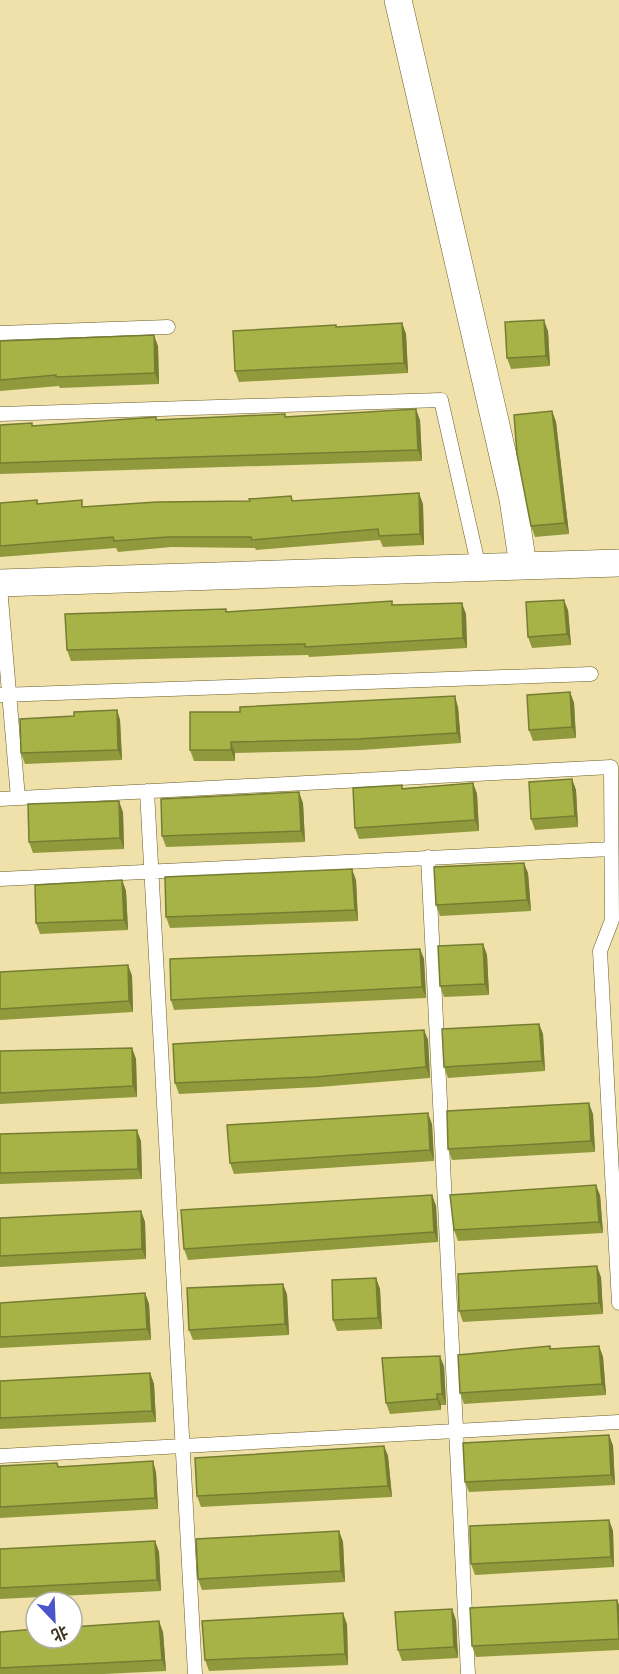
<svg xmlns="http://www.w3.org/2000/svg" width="619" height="1674" viewBox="0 0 619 1674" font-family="'Roboto Serif','Noto Sans SC',serif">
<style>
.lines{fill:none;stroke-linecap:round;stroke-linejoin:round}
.lane-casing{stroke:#6a5d29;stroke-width:15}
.street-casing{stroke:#6a5d29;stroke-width:28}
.lane{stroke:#fff;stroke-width:14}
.street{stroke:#fff;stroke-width:27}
.wall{fill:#909a3d}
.shaded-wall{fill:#757d32}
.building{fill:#a7b347;stroke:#757d32;stroke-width:1.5}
</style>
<rect width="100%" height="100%" fill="#f0e1aa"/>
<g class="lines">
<g class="lane-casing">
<path id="lane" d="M0,333L168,327
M0,414L441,400L479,568
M0,587L18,798
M0,695L591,674
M147,791L195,1674
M0,799L611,767L612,920L600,951L619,1303
M428,857L468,1674
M0,879L611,849
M0,1456L619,1422"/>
</g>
<g class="street-casing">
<path id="street" d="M398,0L513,499L523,566L619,563
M0,583L523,566"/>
</g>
<use href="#lane" class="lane"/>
<use href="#street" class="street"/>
</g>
<path class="wall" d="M402,323L406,334L408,373L239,382L235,371L337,327Z
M548,331L550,366L511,369L507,358Z
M0,341L158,346L159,384L60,388L59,386L0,391Z
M552,411L556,422L569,534L535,537L531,526Z
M285,417L420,420L422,461L0,474V425L33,426L156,420Z
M291,496L293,501L423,504L424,545L383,547L380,540L256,550L255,548L171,547L118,552L116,548L0,557V503L37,500L38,504L84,507L250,501Z
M394,605L466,614L467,648L309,657L308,655L71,661L67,650L227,612Z
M568,610L571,645L532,648L528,637Z
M570,692L574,703L576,738L533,741L529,730Z
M458,707L461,743L362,750L235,753V761H194L190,750L240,712Z
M117,710L120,720L122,760L25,764L21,753L74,716Z
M572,779L576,790L578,827L535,830L531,819Z
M473,783L477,794L479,831L359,839L355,828L402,785L403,788Z
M303,803L305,842L166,847L162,836Z
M123,812L124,849L33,853L29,842Z
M528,873L531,911L440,916L436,905Z
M122,880L126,891L128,930L40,934L36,923Z
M356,880L358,921L170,928L166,917Z
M483,944L487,955L489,995L444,997L440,986Z
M420,949L424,959L426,998L174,1010L171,1000Z
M128,965L132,976L133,1012L0,1020V972Z
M539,1024L543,1034L545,1071L448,1078L444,1067Z
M424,1030L428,1040L430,1078L319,1087L179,1094L175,1083Z
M132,1048L136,1059L137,1097L0,1104V1051Z
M593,1114L595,1152L452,1160L448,1149Z
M432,1124L434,1161L234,1174L230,1163Z
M0,1134L141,1141L142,1179L0,1184Z
M432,1195L436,1206L438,1242L188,1260L184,1249Z
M600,1195L603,1233L458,1241L454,1230Z
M141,1211L145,1222L146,1259L0,1267V1218Z
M601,1277L603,1314L463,1322L459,1311Z
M376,1278L380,1289L382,1329L337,1331L333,1320Z
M145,1293L149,1304L151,1340L0,1348V1303Z
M287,1294L289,1335L193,1340L189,1330Z
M550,1346L551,1349L599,1346L603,1357L606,1395L464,1404L460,1393Z
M444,1366L446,1405H441V1410L390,1414L386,1403Z
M150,1373L154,1384L156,1422L0,1429V1381Z
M609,1435L613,1446L615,1485L469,1492L465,1482Z
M384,1446L388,1456L392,1497L201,1507L197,1496Z
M57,1463L59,1467L156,1472L158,1509L0,1518V1466Z
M609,1520L613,1531L614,1567L475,1575L471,1564Z
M339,1531L343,1542L345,1582L202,1590L198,1579Z
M155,1541L159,1552L161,1591L0,1599V1549Z
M617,1600L619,1605V1650L476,1657L472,1646Z
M456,1620L458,1658L402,1661L398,1650Z
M347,1624L348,1665L209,1671L205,1660Z
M0,1632H163L166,1671L104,1674H0Z"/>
<path class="shaded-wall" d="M544,320L548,331L550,366L546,356Z
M402,323L406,334L408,373L404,363Z
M154,335L158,346L159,384L155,373Z
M416,409L420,420L422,461L418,450Z
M552,411L556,422L569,534L565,523Z
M419,493L423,504L424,545L420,534Z
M564,600L568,610L571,645L567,634Z
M462,603L466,614L467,648L463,638Z
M570,692L574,703L576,738L572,727Z
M455,696L458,707L461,743L457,733Z
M117,710L120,720L122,760L118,750Z
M231,742L235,753V761L231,750Z
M572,779L576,790L578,827L575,816Z
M473,783L477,794L479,831L475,820Z
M299,792L303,803L305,842L301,831Z
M119,801L123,812L124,849L120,838Z
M524,863L528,873L531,911L527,900Z
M352,869L356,880L358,921L355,910Z
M122,880L126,891L128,930L124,920Z
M483,944L487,955L489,995L485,984Z
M420,949L424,959L426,998L422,987Z
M128,965L132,976L133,1012L129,1001Z
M539,1024L543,1034L545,1071L542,1061Z
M424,1030L428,1040L430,1078L426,1067Z
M132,1048L136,1059L137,1097L133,1086Z
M589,1103L593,1114L595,1152L591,1141Z
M428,1113L432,1124L434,1161L430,1150Z
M137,1130L141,1141L142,1179L138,1169Z
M596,1185L600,1195L603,1233L599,1222Z
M432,1195L436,1206L438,1242L434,1232Z
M141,1211L145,1222L146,1259L142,1249Z
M597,1266L601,1277L603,1314L599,1303Z
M376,1278L380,1289L382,1329L378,1318Z
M283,1284L287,1294L289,1335L285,1324Z
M145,1293L149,1304L151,1340L147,1329Z
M599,1346L603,1357L606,1395L602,1384Z
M440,1356L444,1366L446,1405L442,1394Z
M150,1373L154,1384L156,1422L152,1411Z
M437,1394L441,1405V1410L437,1399Z
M609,1435L613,1446L615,1485L611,1475Z
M384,1446L388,1456L392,1497L388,1486Z
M153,1461L156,1472L158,1509L155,1498Z
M609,1520L613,1531L614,1567L611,1557Z
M339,1531L343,1542L345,1582L341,1571Z
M155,1541L159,1552L161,1591L157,1580Z
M617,1600L619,1605V1641V1639Z
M452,1609L456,1620L458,1658L454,1647Z
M343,1613L347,1624L348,1665L345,1654Z
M159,1621L163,1632L166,1671L162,1660Z"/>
<path class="building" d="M544,320L546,356L507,358L505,322Z
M402,323L404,363L235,371L233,331L336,325V327Z
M154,335L155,373L56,377V375L0,380V341Z
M416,409L418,450L0,463V425L32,423V426L156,417V420L285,414V417Z
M552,411L565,523L531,526L517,454L514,415Z
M419,493L420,534L379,536L378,529L252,540L251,537H167L114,541L113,537L0,546V503L37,500V504L82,500V507L157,502L250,501L249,499L291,496L292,501Z
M564,600L567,634L528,637L526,602Z
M392,601V605L462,603L463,638L305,647V644L67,650L65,614L226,609V612Z
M570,692L572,727L529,730L527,695Z
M455,696L457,733L358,739L231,742V750H190V712H240V707Z
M117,710L118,750L21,753L20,719L74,716V712Z
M572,779L575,816L531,819L529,782Z
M473,783L475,820L355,828L353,788L402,785V789Z
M299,792L301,831L162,836L161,799Z
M119,801L120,838L29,842L28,804Z
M524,863L527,900L436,905L434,867Z
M352,869L355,910L166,917L165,877Z
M122,880L124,920L36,923L35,885Z
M483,944L485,984L440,986L438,946Z
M420,949L422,987L171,1000L170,959Z
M128,965L129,1001L0,1009V972Z
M539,1024L542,1061L444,1067L442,1029Z
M424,1030L426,1067L315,1077L175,1083L173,1044Z
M132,1048L133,1086L0,1093V1051Z
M589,1103L591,1141L448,1149L447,1111Z
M428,1113L430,1150L230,1163L227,1125Z
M137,1130L138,1169L0,1173V1134Z
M596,1185L599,1222L454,1230L450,1195Z
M432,1195L434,1232L184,1249L181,1210Z
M141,1211L142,1249L0,1256V1218Z
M597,1266L599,1303L459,1311L458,1274Z
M376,1278L378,1318L333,1320L332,1280Z
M283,1284L285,1324L189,1330L187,1288Z
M145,1293L147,1329L0,1337V1303Z
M550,1346V1349L599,1346L602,1384L460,1393L458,1355Z
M440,1356L442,1394H437V1399L386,1403L382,1358Z
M150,1373L152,1411L0,1418V1381Z
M609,1435L611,1475L465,1482L463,1443Z
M384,1446L388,1486L197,1496L195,1458Z
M153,1461L155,1498L0,1507V1466L57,1463L58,1467Z
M609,1520L611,1557L471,1564L470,1526Z
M339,1531L341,1571L198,1579L196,1539Z
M155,1541L157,1580L0,1588V1549Z
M617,1600L619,1639L472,1646L470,1608Z
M452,1609L454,1647L398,1650L395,1612Z
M343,1613L345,1654L205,1660L202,1621Z
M159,1621L162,1660L0,1668V1632L36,1629V1638H72V1627Z"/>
<g transform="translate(54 1620) rotate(157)"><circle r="28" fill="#ffffff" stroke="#b1aea5" stroke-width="1.5"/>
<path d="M0-4.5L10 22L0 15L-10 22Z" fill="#4c54ca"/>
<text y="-9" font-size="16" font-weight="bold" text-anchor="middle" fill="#3b351f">北</text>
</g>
</svg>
